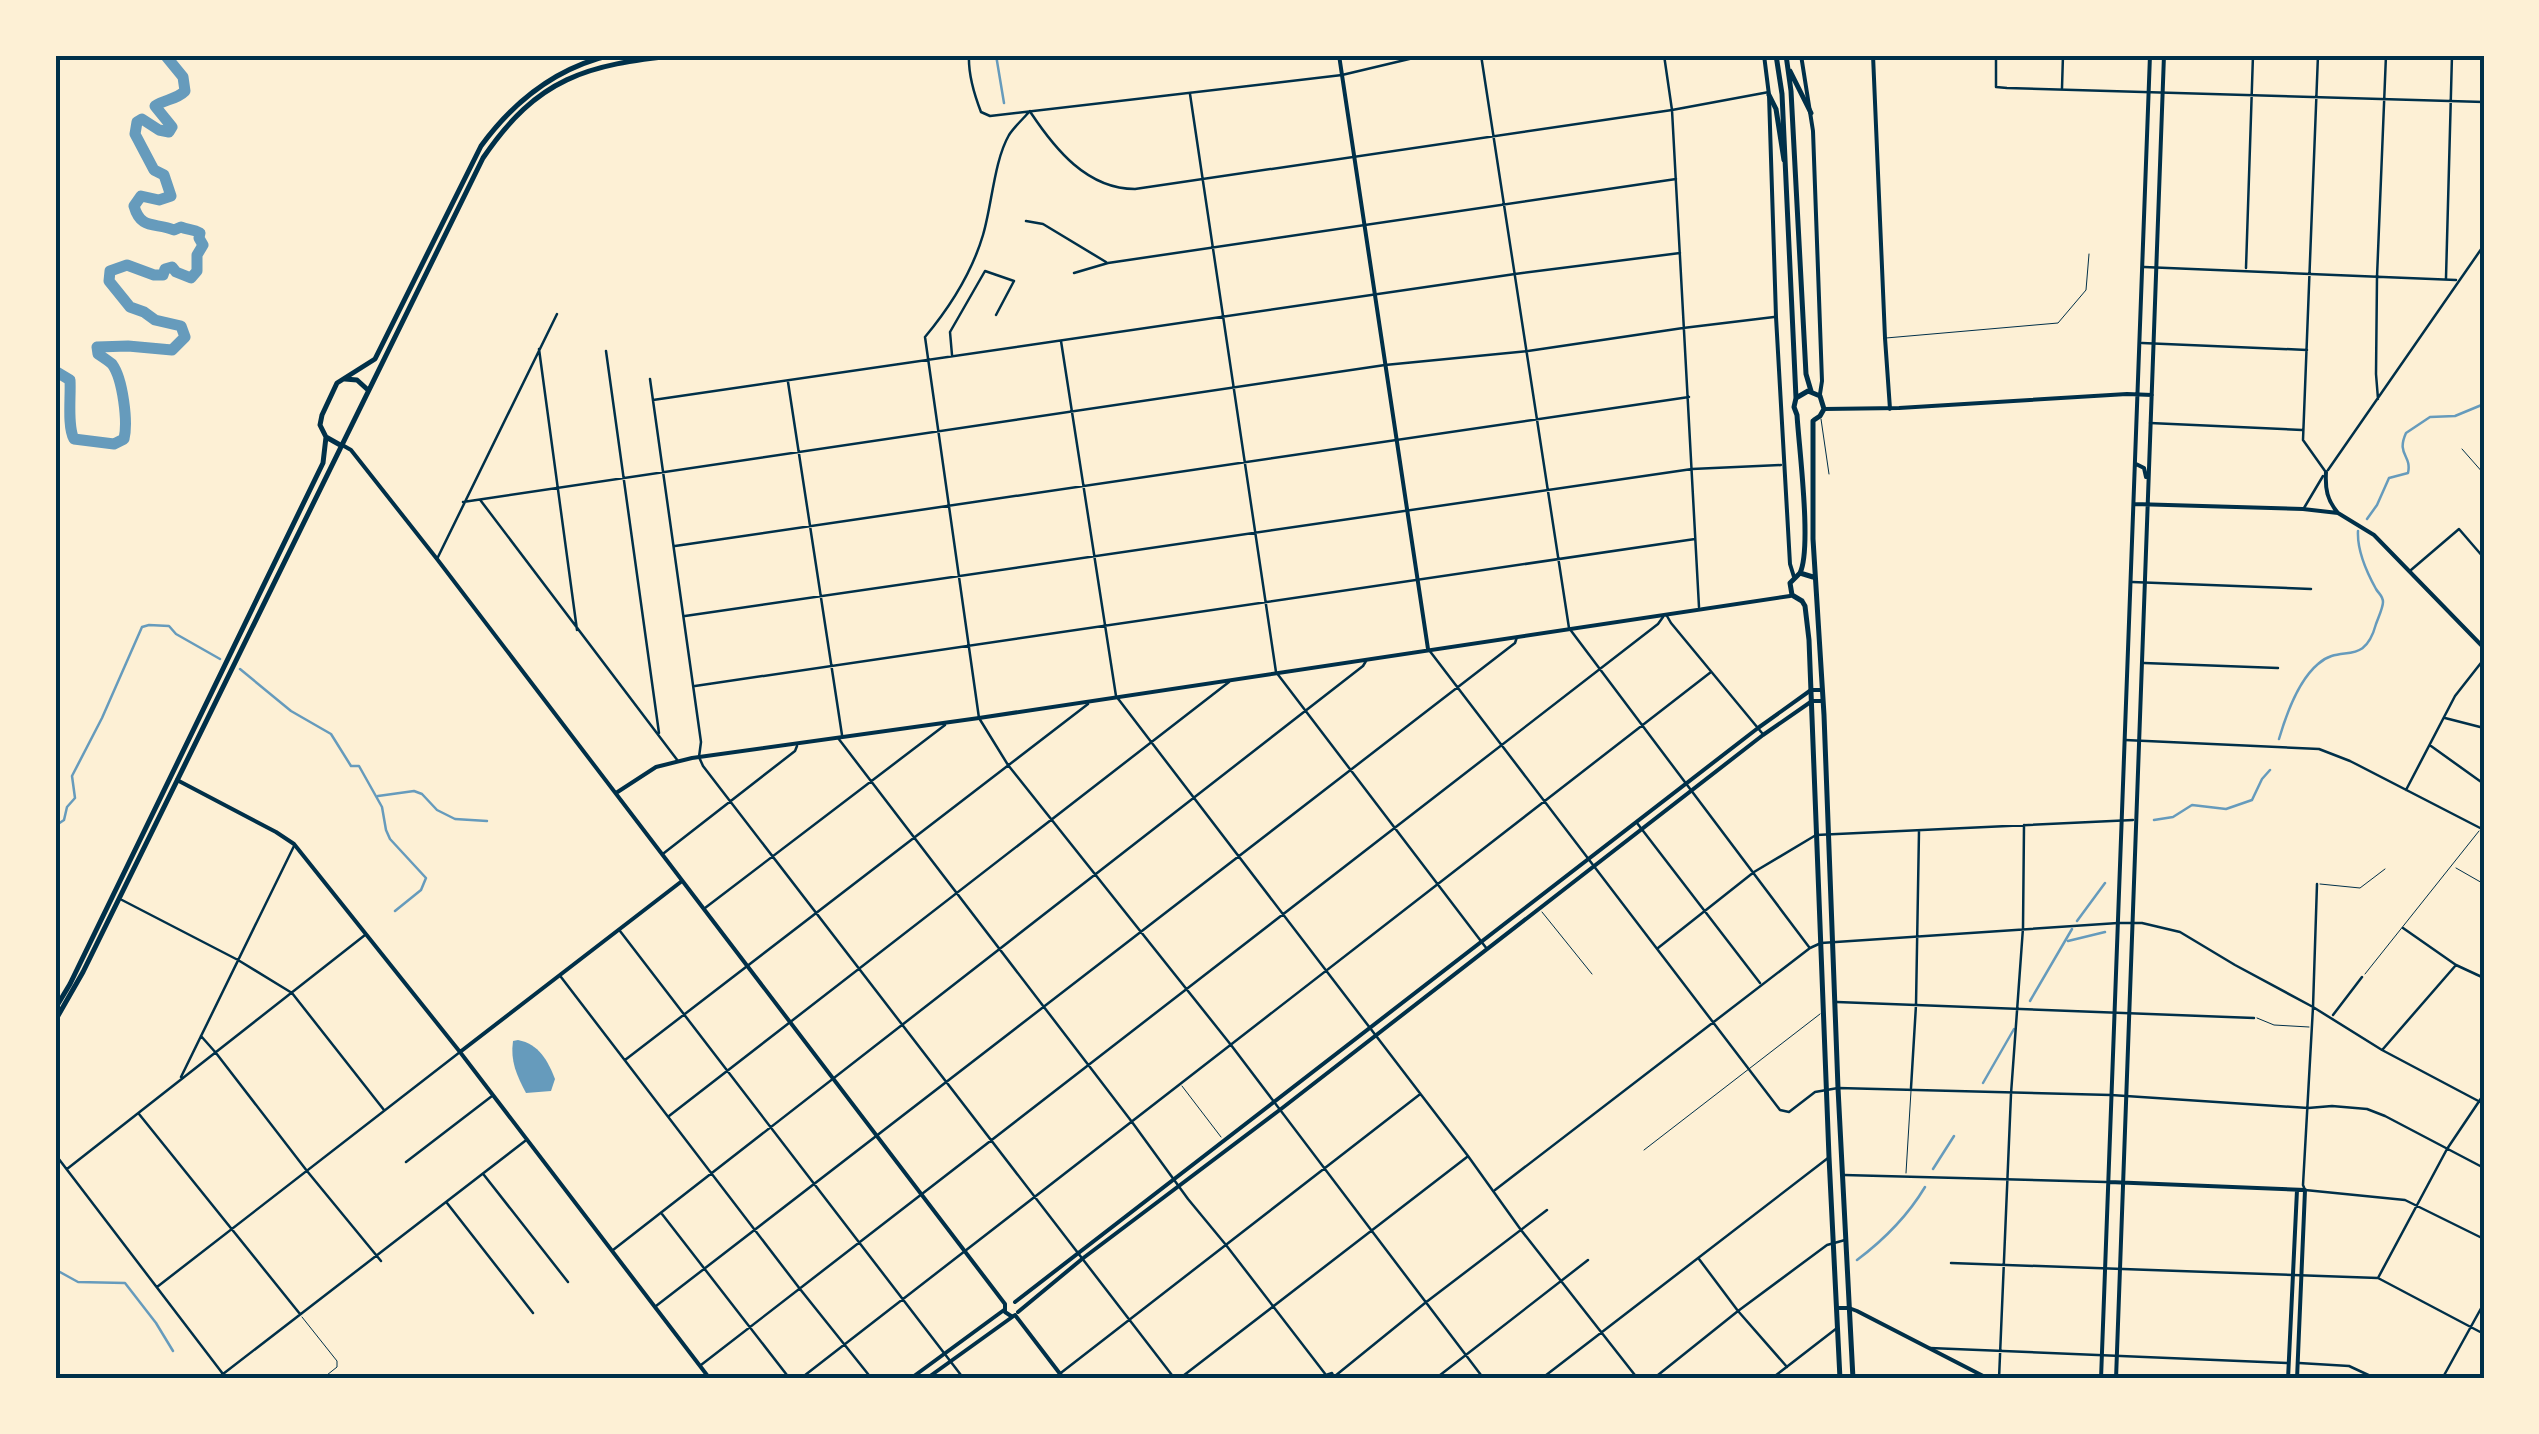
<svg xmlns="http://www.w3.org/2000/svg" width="2539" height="1434" viewBox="0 0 2539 1434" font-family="Raleway,sans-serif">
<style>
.water{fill:#669bbc}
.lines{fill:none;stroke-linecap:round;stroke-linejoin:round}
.stream{stroke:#669bbc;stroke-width:2.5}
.river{stroke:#669bbc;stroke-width:11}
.service{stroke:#003049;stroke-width:1}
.minor{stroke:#003049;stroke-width:2.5}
.tertiary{stroke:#003049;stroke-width:4}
.secondary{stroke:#003049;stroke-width:4}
.primary{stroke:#003049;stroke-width:5}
.trunk{stroke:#003049;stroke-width:5}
.neatline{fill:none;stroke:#003049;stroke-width:4}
</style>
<rect width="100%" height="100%" fill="#fdf0d5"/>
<path class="water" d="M518,1040C539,1044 548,1061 555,1079L551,1091L526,1093C517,1076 510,1061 513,1041Z"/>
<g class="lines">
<path class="stream" d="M996,55L1004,103
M2367,519L2377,505L2389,478L2408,473C2412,455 2396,455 2406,433L2430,417L2455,416L2484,404
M240,669L291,711L331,734L351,766H359L382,807L386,830L390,839L426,878L421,890L395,911
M2279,739C2286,715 2299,680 2318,664C2341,643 2364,668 2376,624C2378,618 2383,608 2383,602C2383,596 2379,594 2376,589C2366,571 2357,551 2358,531
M378,796L414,791L422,794L437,810L455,819L487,821
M2154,820L2173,817L2192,805L2226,809L2252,800L2262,779L2270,770
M55,826L64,820L67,807L75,798L72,776L102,718L142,627L149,625L169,626L176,634L220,659
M2077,921L2105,883
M2068,941L2105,932
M2030,1001L2072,929
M1983,1083L2014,1029
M1933,1169L1954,1136
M1857,1260C1885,1239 1907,1217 1925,1187
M55,1262L58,1271L78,1282L125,1283L156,1323L173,1351"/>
<path class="river" d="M55,371L70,380C71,397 67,426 74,439L114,444L124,439C128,422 123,379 112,364C110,362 101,356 98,354L97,347L128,346L172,350L185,337L181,326L155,320L144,312L130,307L109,281L110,271L127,265L154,275H163L165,269L172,267L176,272L191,278L197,271V255L203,245L199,238L200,233C193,229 187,230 181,227L174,230C156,222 141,231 134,206L141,196L159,200L171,196L164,175L154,170L135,134L137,122L142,119L159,130L169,132L172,127L155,106C165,99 176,100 185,91L183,77L165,55"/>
<path class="service" d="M1886,338L2058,323L2086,290L2089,254
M1821,419L1829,474
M2462,449L2484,474
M2456,868L2484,884
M2320,884L2360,888L2385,869
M1542,912L1592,974
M2365,974L2479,831
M2257,1018L2274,1025L2309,1027
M1182,1086L1221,1137
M1644,1150L1820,1014
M1906,1173L1911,1091
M302,1317L337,1361V1367L322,1379"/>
<path class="minor" d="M969,55C968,75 974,94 981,112L990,116L1342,75L1426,55
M1481,55L1569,628L1809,947
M1664,55L1672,110L1699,607
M1996,55V87L2007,88L2484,102
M2318,55L2303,440L2325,471
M2062,88L2063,55
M1190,94L1276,672L1487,949
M1030,111C1023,119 1014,127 1009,135C994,161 992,205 983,235C972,272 950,307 925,337L979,718L1008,765L1231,1045L1484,1379
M1031,113C1055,149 1087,189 1135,189L1672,110L1769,92
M1026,221L1043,224L1106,262
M2144,267L2456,280
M2246,268L2253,55
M1074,273L1108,263L1676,179
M2446,278L2452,55
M1061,341L1116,696L1468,1156L1521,1230L1638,1379
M2142,343L2307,350
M539,349L577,630
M606,351L659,733
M952,355L950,332L985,271L1014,281L996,315
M650,379L701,742L699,757L703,766L1175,1379
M788,382L842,735
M2378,399L2376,374L2377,277L2386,55
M653,400L1515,274L1680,253
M2150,423L2302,430
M2328,470L2484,245
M481,501L678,761
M463,502L1385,365L1528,351L1683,328L1774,317
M2304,508L2323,476
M675,546L1689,397
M437,559L557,314
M2411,570L2459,529L2484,558
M2132,582L2311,589
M685,616L1692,469L1781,465
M1667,616L1671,623L1762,733
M1429,650L1780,1110L1789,1112L1815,1092L1838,1088L2111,1095L2308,1108L2332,1106L2367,1109L2385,1116L2484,1168
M2144,663L2278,668
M695,686L1695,539
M2445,718L2484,728
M838,738L1132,1122L1188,1199L1226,1245L1326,1375L1332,1373L1335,1379
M2125,740L2319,749L2350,761L2484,830
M2431,746L2484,784
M2406,790L2455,696L2484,659
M1637,823L1760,983
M664,853L795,751L797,746
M2317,884L2313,1007L2303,1185L2305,1190L2405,1200L2484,1239
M122,900L238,960L292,993L384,1110
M705,908L945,725
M2403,928L2456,965L2484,978
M620,931L964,1379
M1658,948L1754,872L1816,835L2133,820
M561,977L800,1289L872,1379
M1837,1002L2254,1018
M2333,1015L2362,977
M201,1036L216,1053L307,1171L381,1261
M2383,1049L2456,965
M625,1060L1088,704
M181,1077L294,846
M1911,1088L1916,1005L1919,831
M139,1114L300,1314
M669,1116L1229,682
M55,1154L223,1374
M406,1162L492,1096
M67,1169L365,935
M484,1175L568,1282
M1844,1175L2106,1182
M1495,1190L1810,948L1821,943L2118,923H2142L2180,932L2235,965L2313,1007L2382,1050L2484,1104
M447,1203L533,1313
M662,1214L790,1379
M613,1250L1363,666L1366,661
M1699,1259L1738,1311L1787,1367
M1951,1263L2378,1278L2484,1334
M2378,1278L2447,1149L2484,1094
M157,1287L460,1052
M656,1306L1515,643L1517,637
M1930,1348L2287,1363
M2299,1363L2349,1366L2377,1379
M701,1365L1658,624L1663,617
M1335,1376L1425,1303L1547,1210
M213,1379L223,1374L525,1141
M800,1379L1711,672
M1053,1379L1419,1095
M1179,1379L1467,1157
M1435,1379L1588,1260
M1541,1379L1828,1158
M1653,1379L1738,1311L1827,1245L1845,1240
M1771,1379L1837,1328
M1999,1379L2011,1094L2023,928L2024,825
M2442,1379L2484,1303"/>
<path class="tertiary" d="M1339,55L1428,649
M1873,55L1885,338L1890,409
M1824,409L1899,408L2127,394L2152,395
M344,446L351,450L437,559L1005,1304V1312L1011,1316
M2136,464L2144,468L2146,477
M2326,472C2325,489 2327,500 2338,513
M2134,504L2303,509L2338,513L2374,535L2484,648
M177,780L276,832L294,844L460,1052L710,1379
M616,793L656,767L692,758L979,718L1790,596
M460,1052L682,881
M2109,1182L2305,1190L2297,1379
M1015,1302L1758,728L1811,690H1822
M1837,1308H1849L1857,1311L1989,1379
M1018,1312L1082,1259L1281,1109L1763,735L1812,701H1823
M1015,1315L1064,1379
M910,1379L1004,1310
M926,1379L1015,1315
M2101,1379L2150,55
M2116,1379L2164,55
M2288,1379L2297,1190"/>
<path class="secondary" d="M1764,55L1769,95L1776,317L1790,564L1794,577
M1801,55L1813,131L1822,381L1820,394"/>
<path class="primary" d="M1776,55L1782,94L1796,398L1794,407L1797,415C1799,448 1812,548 1800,573
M1786,55L1791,91L1806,374L1811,391
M1790,71L1811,113
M1769,95L1776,109L1784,160
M1796,398L1808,391L1820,396L1824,409L1820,416L1814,420
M1813,421V539L1824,715L1838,1088L1853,1379
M1802,601L1805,606L1809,640L1829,1157L1840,1379
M1802,601L1792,595L1790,583L1800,573L1813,577"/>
<path class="trunk" d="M345,379L357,380L368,390
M326,437L342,446
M55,1009L70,984L323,463L326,437L320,425L322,415L337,383L375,359L481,146C514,101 555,68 611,55
M55,1021L83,972L483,158C538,77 586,65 679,55"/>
</g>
<rect width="2539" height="1434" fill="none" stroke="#fdf0d5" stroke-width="115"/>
<rect x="58" y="58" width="2424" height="1318" class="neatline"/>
</svg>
